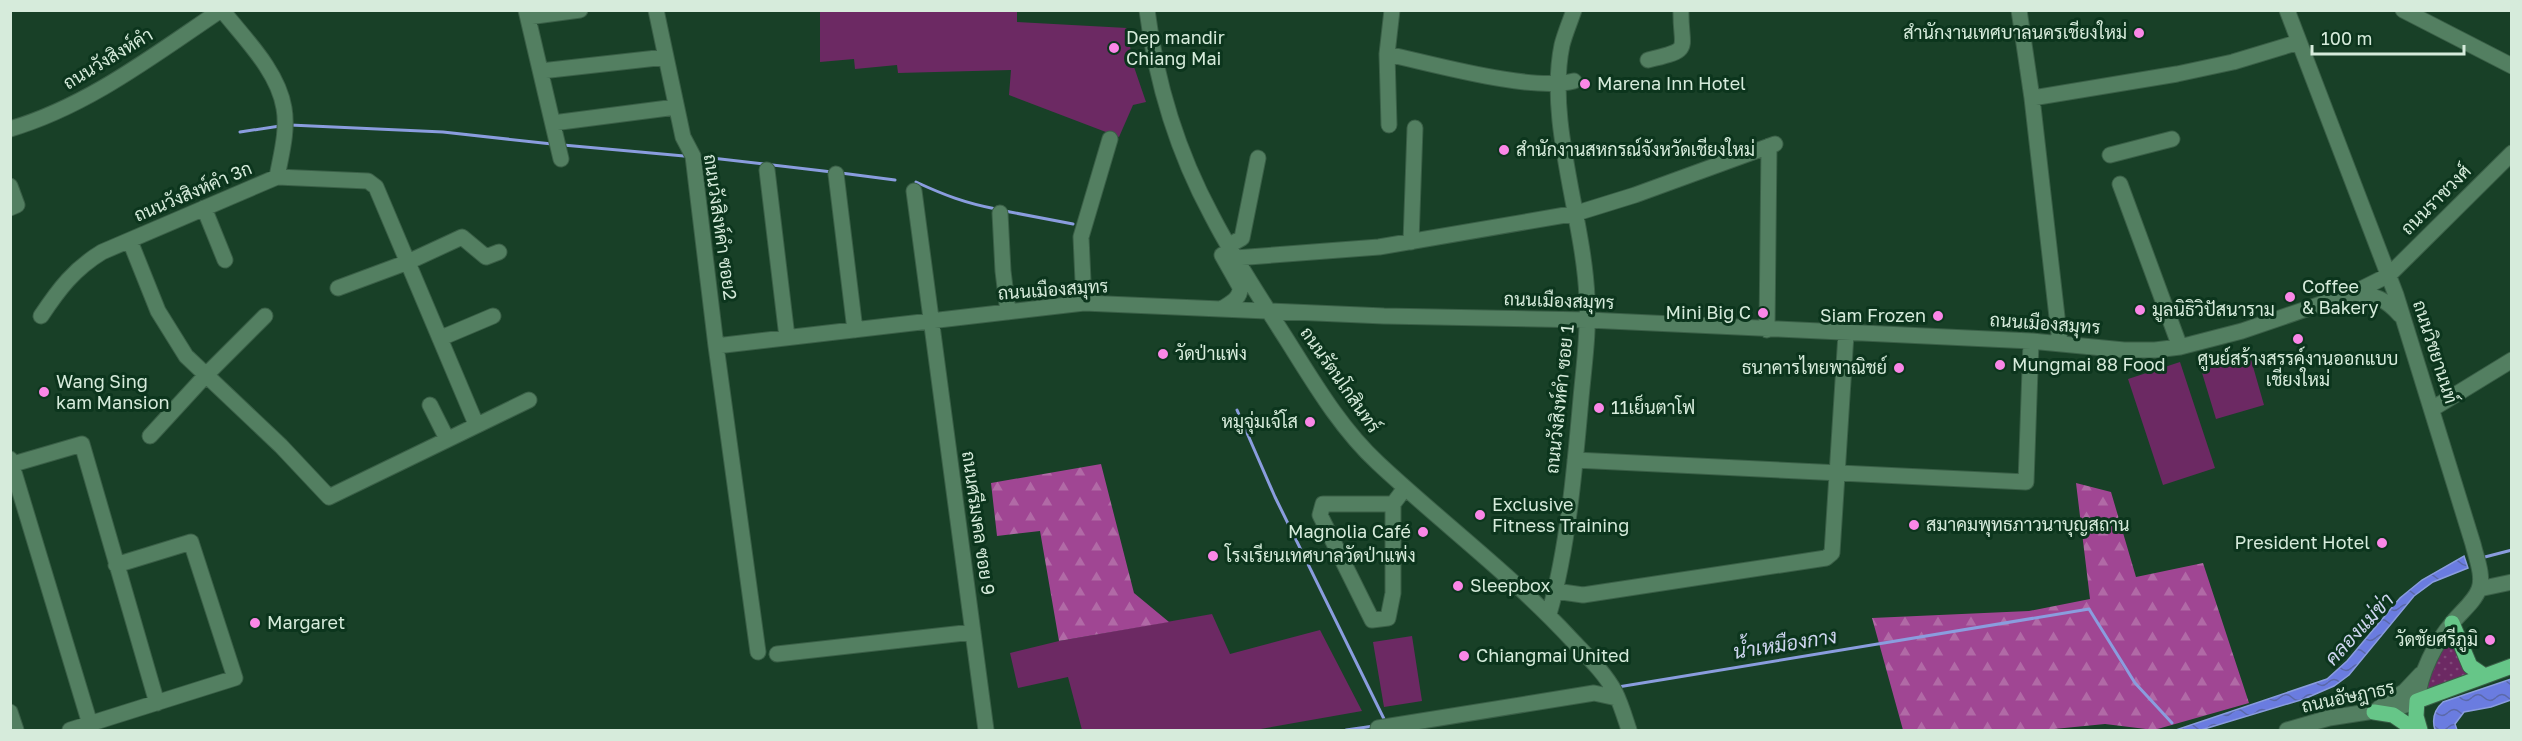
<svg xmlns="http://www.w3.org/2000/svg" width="2522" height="741" viewBox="0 0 2522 741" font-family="'Golos Text',Sarabun,sans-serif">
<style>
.grass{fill:#6c2963}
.forest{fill:url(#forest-firs)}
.park{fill:url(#park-dots)}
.water{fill:url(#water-waves);stroke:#8a9dde;stroke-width:1.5}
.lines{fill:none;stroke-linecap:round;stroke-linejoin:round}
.stream{stroke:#8a9dde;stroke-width:3}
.minor-casing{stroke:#3a5f47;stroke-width:17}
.major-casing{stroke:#3a5f47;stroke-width:17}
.minor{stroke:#537f61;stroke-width:15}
.major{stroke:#66c688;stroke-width:15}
.poi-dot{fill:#fa87e7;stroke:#0c351d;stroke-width:2}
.labels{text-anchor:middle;stroke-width:6;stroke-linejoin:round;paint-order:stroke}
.poi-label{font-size:18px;fill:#d6ebdb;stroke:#0c351d;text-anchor:start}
.street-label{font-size:18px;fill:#d6ebdb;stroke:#0c351d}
.water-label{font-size:20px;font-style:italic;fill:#ced5ef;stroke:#0c351d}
</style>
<defs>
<pattern id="forest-firs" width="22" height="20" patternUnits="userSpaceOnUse" patternTransform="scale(1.5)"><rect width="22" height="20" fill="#a04693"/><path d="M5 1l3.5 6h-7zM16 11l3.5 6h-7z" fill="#b16aa6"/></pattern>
<pattern id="park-dots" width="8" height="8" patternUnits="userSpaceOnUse" patternTransform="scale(1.5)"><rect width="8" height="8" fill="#6c2963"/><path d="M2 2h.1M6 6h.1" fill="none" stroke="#804879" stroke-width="1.8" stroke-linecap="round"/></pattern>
<pattern id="water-waves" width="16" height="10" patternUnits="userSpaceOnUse" patternTransform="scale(1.5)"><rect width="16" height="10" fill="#6a7ce0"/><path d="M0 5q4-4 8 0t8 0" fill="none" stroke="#5b69a9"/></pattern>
</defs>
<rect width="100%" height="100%" fill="#184027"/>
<path class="grass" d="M820,11H1017V22L1127,28L1133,64L1146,102L1133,105L1119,137L1009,95L1011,70L898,73L897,65L855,69L854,59L820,62Z
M2248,349L2264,405L2216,419L2199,363Z
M2180,362L2215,468L2163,485L2128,379Z
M1212,614L1230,654L1320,630L1362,711L1255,730H1082L1068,677L1018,688L1010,653L1059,641Z
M1412,636L1422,701L1384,707L1373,642Z"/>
<path class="forest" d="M1101,464L1134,593L1169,622L1059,641L1040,531L997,536L991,483Z
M2076,483L2111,492L2136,577L2203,563L2249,703L2154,730L2105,724L2044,730H1903L1872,618L2029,611L2090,599Z"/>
<path class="park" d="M2450,630L2472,673L2422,692Z"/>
<path class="water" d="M2464,556L2468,568L2433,582L2414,596L2349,675L2334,686L2304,699L2201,730H2176L2327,679L2347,661L2400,598L2422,580Z
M2511,679V700L2491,707L2464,712L2455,724L2457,730H2435C2432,720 2434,710 2443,702Z"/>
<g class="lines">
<path class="stream" d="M290,125L443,132L552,144
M240,132L280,126
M563,145L684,156
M703,157L832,172
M841,173L895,180
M916,182C944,195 965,203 996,209
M1005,211L1073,224
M1237,410L1275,497L1386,723
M2481,558L2512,550
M1618,687L2089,609L2135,683L2172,723
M1346,730L1374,726"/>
<g class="minor-casing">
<path id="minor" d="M526,10L561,159
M656,10L683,137L693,156L716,346L758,652
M1147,10C1156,81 1178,153 1212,216C1234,259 1261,299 1287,340C1314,383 1341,429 1378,463C1442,523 1513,576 1572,640C1587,656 1605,673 1615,692C1621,704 1625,718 1629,730
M2019,10L2032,98L2060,343
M2403,10L2512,66
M528,17L580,10
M1387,54C1434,64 1531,92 1574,81
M1648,60C1695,49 1680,50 1681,10
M541,71L666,57
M2032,98L2177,74L2233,62L2299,42
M553,123L676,107
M1389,125L1387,54L1392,10
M10,129C88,106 154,55 221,10
M2110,155L2172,139
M767,170L787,337
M836,174L855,330
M277,177L368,181L376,187L476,424
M2120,184L2180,347
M10,186L17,205L10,208
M914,191L986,730
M204,208L225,260
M1000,213L1003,271L1008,312
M130,241L158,311L186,356L281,446L329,497L529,400
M1411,242L1415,128
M1228,246L1242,238L1258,158
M1222,255L1240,287C1241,298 1231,303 1223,308
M1235,258L1379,247L1577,213L1635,195L1775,144
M338,288L408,262L462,237L486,257L499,252
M2353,293C2375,295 2386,299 2400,315
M1084,303L1081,237L1110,139
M41,316C59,289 74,269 102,252L277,177C281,155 288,131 284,108C278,71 245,39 222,10
M1767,330L1769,146
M441,338L493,316
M716,346L1084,303L1384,316L1588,320L2031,341L2124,350H2155L2180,347L2242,331L2353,293L2389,275L2512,153
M430,405L447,439
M2432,409L2512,360
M150,436L206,375L265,316
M10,459L90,724
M1575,460L2026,482L2031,341
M10,465L82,444L157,703
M1393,504H1323L1320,515L1372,620L1388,618L1393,593V504L1405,488
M2479,589L2512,582
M1555,591L1583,595L1826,558L1832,553L1846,334
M1549,614C1568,548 1575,466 1581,398C1584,365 1589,331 1587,298C1584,219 1546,122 1562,45C1565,33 1570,22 1574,10
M777,654L973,632
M2379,708L2405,691L2421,674
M10,712L16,730
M1378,728L1594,693L1617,698
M70,730L235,678L191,542L116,565
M2287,730L2329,718L2400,707L2417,701C2420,673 2435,643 2453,622C2461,612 2475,601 2479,589C2484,576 2476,557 2473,544L2396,295L2287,10"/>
</g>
<g class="major-casing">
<path id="major" d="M2452,623L2470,666L2483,675
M2374,712L2393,715L2415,730
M2420,730L2416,716L2417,701L2512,666"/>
</g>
<use href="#minor" class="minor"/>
<use href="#major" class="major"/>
</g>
<g class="poi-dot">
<circle cx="2139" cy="33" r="6"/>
<circle cx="1114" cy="48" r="6"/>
<circle cx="1585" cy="84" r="6"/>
<circle cx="1504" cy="150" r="6"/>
<circle cx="2290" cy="297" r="6"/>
<circle cx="2140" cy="310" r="6"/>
<circle cx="1763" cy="313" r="6"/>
<circle cx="1938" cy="316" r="6"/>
<circle cx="2298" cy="339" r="6"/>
<circle cx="1163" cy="354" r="6"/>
<circle cx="2000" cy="365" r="6"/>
<circle cx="1899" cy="368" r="6"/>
<circle cx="44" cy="392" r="6"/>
<circle cx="1599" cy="408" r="6"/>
<circle cx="1310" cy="422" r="6"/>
<circle cx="1480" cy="515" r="6"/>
<circle cx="1914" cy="525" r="6"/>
<circle cx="1423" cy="532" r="6"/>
<circle cx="2382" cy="543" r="6"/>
<circle cx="1213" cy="556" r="6"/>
<circle cx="1458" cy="586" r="6"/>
<circle cx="255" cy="623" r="6"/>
<circle cx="2490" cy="640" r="6"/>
<circle cx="1464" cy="656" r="6"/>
</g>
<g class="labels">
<g class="poi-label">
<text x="2127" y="39" text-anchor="end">สำนักงานเทศบาลนครเชียงใหม่</text>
<text x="1126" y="44">Dep mandir<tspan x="1126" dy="21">Chiang Mai</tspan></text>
<text x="1597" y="90">Marena Inn Hotel</text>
<text x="1516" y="156">สำนักงานสหกรณ์จังหวัดเชียงใหม่</text>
<text x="2302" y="293">Coffee<tspan x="2302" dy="21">&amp; Bakery</tspan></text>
<text x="2152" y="316">มูลนิธิวิปัสนาราม</text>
<text x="1751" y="319" text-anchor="end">Mini Big C</text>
<text x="1926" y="322" text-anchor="end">Siam Frozen</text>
<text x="1175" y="360">วัดป่าแพ่ง</text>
<text x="2298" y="365" text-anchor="middle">ศูนย์สร้างสรรค์งานออกแบบ<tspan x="2298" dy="21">เชียงใหม่</tspan></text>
<text x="2012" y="371">Mungmai 88 Food</text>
<text x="1887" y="374" text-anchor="end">ธนาคารไทยพาณิชย์</text>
<text x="56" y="388">Wang Sing<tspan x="56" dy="21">kam Mansion</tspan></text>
<text x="1611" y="414">11เย็นตาโฟ</text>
<text x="1298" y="428" text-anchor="end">หมูจุ่มเจ้โส</text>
<text x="1492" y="511">Exclusive<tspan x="1492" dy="21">Fitness Training</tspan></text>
<text x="1926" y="531">สมาคมพุทธภาวนาบุญสถาน</text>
<text x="1411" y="538" text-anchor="end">Magnolia Café</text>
<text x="2370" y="549" text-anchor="end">President Hotel</text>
<text x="1225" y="562">โรงเรียนเทศบาลวัดป่าแพ่ง</text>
<text x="1470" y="592">Sleepbox</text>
<text x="267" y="629">Margaret</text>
<text x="2478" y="646" text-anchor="end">วัดชัยศรีภูมิ</text>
<text x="1476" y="662">Chiangmai United</text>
</g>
<g class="street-label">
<text transform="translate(108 59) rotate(-31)" y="6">ถนนวังสิงห์คำ</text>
<text transform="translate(193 192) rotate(-23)" y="6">ถนนวังสิงห์คำ 3ก</text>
<text transform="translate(2436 200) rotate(-45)" y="6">ถนนราชวงศ์</text>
<text transform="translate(720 227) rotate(82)" y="6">ถนนวังสิงห์คำ ซอย2</text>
<text transform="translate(1053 290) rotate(-4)" y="6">ถนนเมืองสมุทร</text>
<text transform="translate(1559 301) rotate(2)" y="6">ถนนเมืองสมุทร</text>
<text transform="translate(2045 324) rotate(4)" y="6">ถนนเมืองสมุทร</text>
<text transform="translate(2435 352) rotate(72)" y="6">ถนนวิชยานนท์</text>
<text transform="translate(1340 380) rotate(55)" y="6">ถนนรัตนโกสินทร์</text>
<text transform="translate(1560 399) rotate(-84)" y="6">ถนนวังสิงห์คำ ซอย 1</text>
<text transform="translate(978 523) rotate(82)" y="6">ถนนศรีมงคล ซอย 9</text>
<text transform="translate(2348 697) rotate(-12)" y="6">ถนนอัษฎาธร</text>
</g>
<g class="water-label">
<text transform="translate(2359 629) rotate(-47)" y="7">คลองแม่ข่า</text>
<text transform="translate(1785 644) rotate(-9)" y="7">น้ำเหมืองกาง</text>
</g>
</g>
<rect width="2522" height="741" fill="none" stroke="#d6ebdb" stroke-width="24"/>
<path d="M2312 45v9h152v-9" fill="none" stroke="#d6ebdb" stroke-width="3"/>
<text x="2321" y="45" font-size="18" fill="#d6ebdb" stroke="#0c351d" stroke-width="4.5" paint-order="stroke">100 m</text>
</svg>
